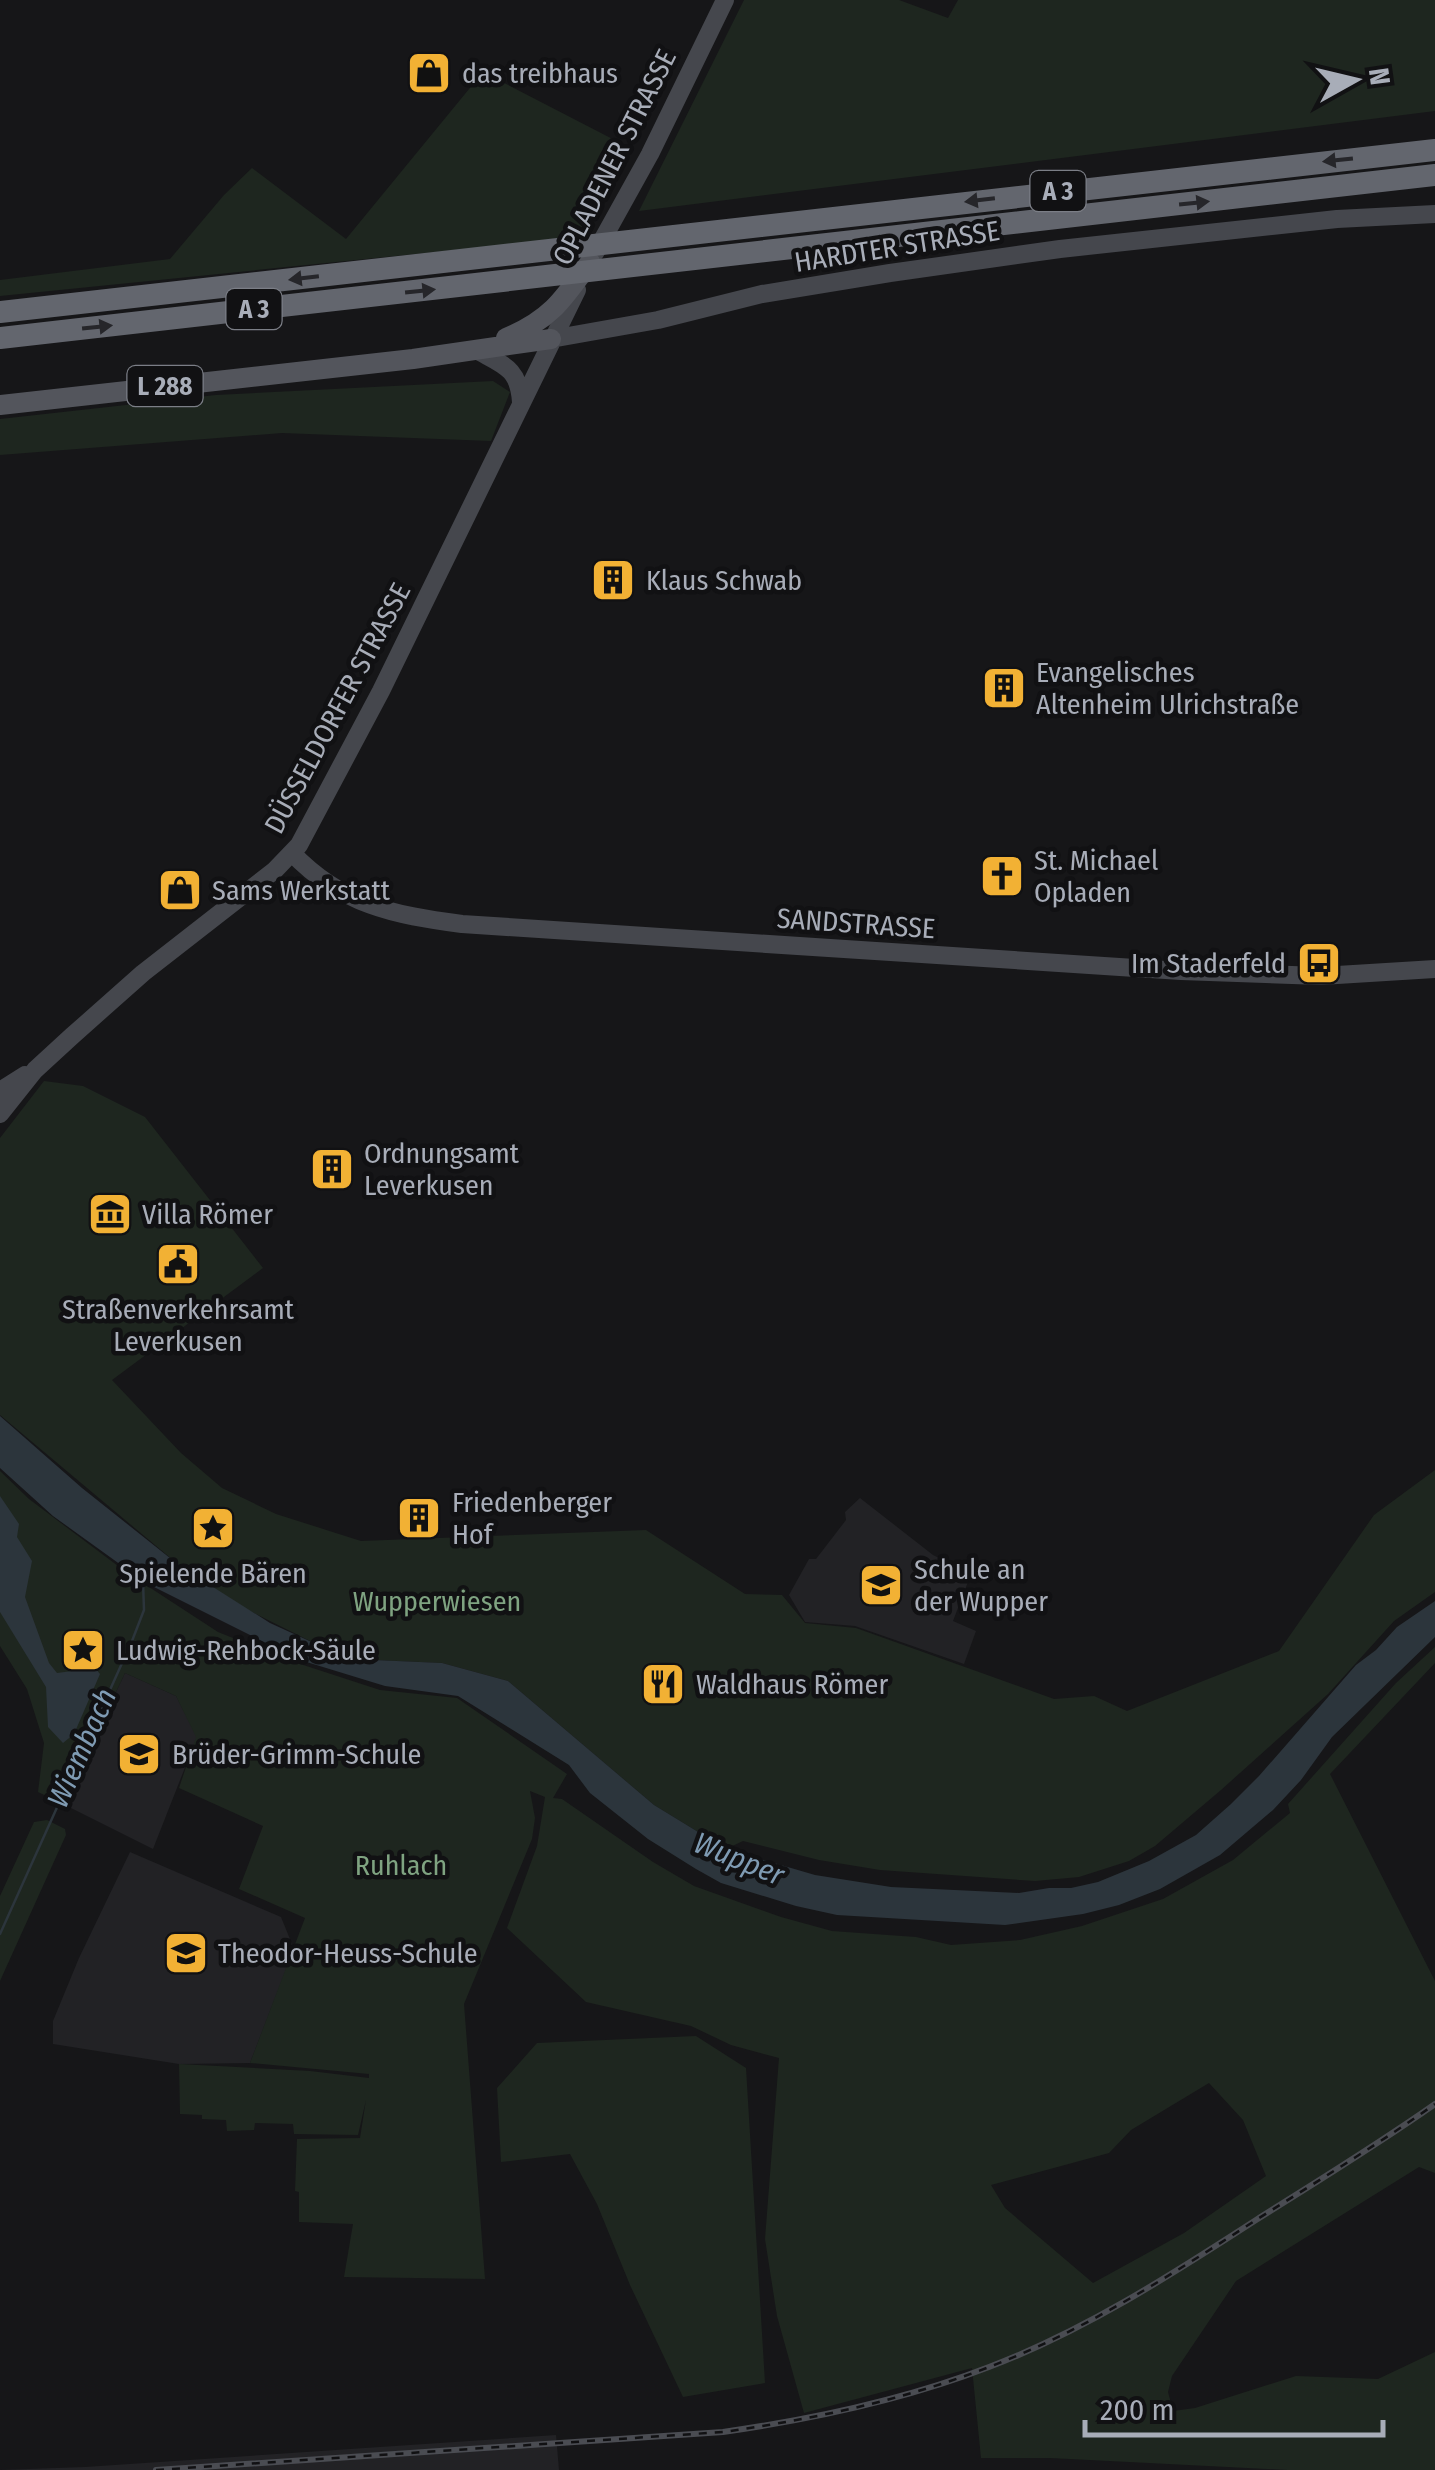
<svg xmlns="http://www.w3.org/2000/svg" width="1435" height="2470" viewBox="0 0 1435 2470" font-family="'Fira Sans Condensed',sans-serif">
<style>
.built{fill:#222225}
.green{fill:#1e261f;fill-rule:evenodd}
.water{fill:#2c353c}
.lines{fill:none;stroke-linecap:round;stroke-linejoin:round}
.stream{stroke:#2c353c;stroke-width:2.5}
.secondary{stroke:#45474d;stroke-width:18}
.primary{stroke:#53555c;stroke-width:20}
.highway{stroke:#63666e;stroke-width:22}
.rail-casing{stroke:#4a4c52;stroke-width:6}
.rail{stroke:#111113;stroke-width:2.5;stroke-dasharray:8;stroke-linecap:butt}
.oneway{fill:#26262a}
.labels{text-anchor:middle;stroke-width:9;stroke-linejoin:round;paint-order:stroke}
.shield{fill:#111113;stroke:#7b7e86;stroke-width:2.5}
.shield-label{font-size:25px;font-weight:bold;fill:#a8adb8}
.poi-label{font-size:28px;fill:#a8adb8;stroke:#111113;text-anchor:start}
.street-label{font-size:28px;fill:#a8adb8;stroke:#111113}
.park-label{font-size:28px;fill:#7fa381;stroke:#111113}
.water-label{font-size:30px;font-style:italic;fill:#7f9bb3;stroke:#111113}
</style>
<rect width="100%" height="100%" fill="#161618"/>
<path class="built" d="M860,1498L933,1555L971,1574L953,1621L976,1631L964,1664L855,1626L805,1622L789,1595L809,1559H816L846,1520L845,1512Z
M125,1673L176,1696L197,1737L153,1849L63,1804Z
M130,1852L281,1917L294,1949L250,2063L179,2064L53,2044V2021L79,1958Z
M556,2435L559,2470H0L85,2467Z"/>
<path class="green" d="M744,0H899L948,18L958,0H1435V111L639,211Z
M483,72L630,148L584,237L0,296V280L170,259L224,195L252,168L346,239Z
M493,381L510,392L491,441L282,433L0,455V419L216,395Z
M44,1081L83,1086L145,1117L263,1268L112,1380L181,1453L222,1488L276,1514L361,1541L646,1530L745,1594L782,1595L805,1623L856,1628L1054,1699L1094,1696L1127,1711L1279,1651L1374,1515L1435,1470V1592L1394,1621L1328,1694L1221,1790L1155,1846L1129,1861L1079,1877L1035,1881L880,1870L819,1860L743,1841L726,1849L654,1805L508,1681L442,1663L374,1660L316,1644L246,1609L180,1566L0,1415V1138Z
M0,1471L29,1499L126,1572L218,1632L288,1660L380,1690L457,1698L567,1774L553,1798L562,1799L653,1862L694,1886L781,1917L832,1931L916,1937L951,1945L1020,1940L1082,1926L1163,1899L1233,1860L1290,1813L1288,1804L1396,1683L1435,1647V1663L1330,1774L1435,1981V2173L1419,2167L1236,2281L1172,2376L1168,2392L1173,2411L1195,2408L1296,2376L1378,2379L1435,2352V2470H1288L1050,2458H981L972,2368L804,2413L777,2316L765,2239L779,2058L731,2045L691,2026L586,2002L507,1928L537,1846L545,1797L530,1791L535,1818L532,1839L464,2004L485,2279L344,2277L353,2224L299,2222V2192L295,2191L297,2139L360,2138L366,2100L358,2135L294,2134L293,2124L255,2123L254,2130L227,2131L226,2120L202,2119V2115L180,2114L179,2064L310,2071L369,2078V2074L250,2063L305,1918L239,1889L263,1826L179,1788L196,1737L176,1696L125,1673L63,1804L38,1792L44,1743L27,1689L0,1646ZM1209,2083L1243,2120L1266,2176L1184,2233L1093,2283L1005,2208L991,2185L1109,2153L1131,2130Z
M47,1820L65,1829L66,1835L0,1981V1896L34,1822Z
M696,2036L746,2068L765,2383L683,2397L630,2285L597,2204L570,2154L501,2162L497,2088L537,2043Z"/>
<path class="water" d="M0,1416L82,1488L180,1566L270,1623L316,1644L374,1660L442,1663L508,1681L654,1805L726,1849L815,1875L891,1887L1019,1893L1049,1888H1071L1098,1882L1149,1861L1196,1835L1231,1804L1259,1776L1356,1665L1376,1650L1397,1627L1435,1601V1637L1332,1737L1301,1780L1273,1810L1220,1855L1160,1889L1119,1905L1083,1914L1005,1925L837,1915L796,1906L721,1883L696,1869L648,1839L590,1793L569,1765L458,1696L385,1686L300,1660L146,1583L53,1516L0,1468Z
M0,1496L19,1524L17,1537L32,1561L25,1597L49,1663L57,1673L95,1668L100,1674L74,1734L63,1743L48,1727L46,1687L0,1612Z"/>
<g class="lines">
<path class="stream" d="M0,1934L132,1641L144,1610L143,1581"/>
<path class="secondary" d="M595,253L650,154L725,0
M551,339L658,320L762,294L890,273L1060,249L1337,219L1435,214
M476,350C503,365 519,368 521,402
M292,853C342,905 393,915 462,924L1181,971L1321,976L1435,969
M0,1091L25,1075
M0,1114L35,1070L72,1036L143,973L275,870L299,845L381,691L577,290"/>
<path class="primary" d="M506,338C550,320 563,300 590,262
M0,405L413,359L551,339"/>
<path class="highway" d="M0,312L1435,150
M0,338L1435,175"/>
<g class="rail-casing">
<path id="rail" d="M156,2470L723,2432C814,2419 904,2400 989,2367C1084,2331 1171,2275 1256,2220C1316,2182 1377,2145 1435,2104"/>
</g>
<use href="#rail" class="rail"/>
</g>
<defs><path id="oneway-solid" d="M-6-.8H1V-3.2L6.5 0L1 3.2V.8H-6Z" transform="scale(2.5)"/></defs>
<g class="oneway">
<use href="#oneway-solid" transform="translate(1338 160) rotate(174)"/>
<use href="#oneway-solid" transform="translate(980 200) rotate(173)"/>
<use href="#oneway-solid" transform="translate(1194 203) rotate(-6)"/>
<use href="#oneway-solid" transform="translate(304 278) rotate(173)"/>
<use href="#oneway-solid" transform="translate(420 291) rotate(-6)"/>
<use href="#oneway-solid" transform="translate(97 327) rotate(-6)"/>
</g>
<defs>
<g id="shop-square" transform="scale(2.25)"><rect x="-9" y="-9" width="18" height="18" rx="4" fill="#f2b134" stroke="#111113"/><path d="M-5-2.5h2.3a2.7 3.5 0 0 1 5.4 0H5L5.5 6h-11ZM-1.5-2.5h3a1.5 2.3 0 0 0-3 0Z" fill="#111"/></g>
<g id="building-square" transform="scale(2.25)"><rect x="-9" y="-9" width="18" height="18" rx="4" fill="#f2b134" stroke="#111113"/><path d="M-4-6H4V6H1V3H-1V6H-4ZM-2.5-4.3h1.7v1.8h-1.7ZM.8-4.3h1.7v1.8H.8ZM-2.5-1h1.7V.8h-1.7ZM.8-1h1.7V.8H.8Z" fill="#111"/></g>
<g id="church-square" transform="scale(2.25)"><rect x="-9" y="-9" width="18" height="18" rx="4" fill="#f2b134" stroke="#111113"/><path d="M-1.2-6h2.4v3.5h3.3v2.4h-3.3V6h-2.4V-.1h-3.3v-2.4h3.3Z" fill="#111"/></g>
<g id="bus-square" transform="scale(2.25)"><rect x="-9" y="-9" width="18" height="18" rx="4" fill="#f2b134" stroke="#111113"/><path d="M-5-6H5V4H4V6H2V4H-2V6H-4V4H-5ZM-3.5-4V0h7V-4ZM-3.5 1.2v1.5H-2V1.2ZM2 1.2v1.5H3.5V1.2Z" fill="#111"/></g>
<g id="museum-square" transform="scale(2.25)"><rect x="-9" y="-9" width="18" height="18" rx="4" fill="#f2b134" stroke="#111113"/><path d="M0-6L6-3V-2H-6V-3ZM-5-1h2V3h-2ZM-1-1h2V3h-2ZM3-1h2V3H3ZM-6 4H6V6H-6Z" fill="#111"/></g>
<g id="civic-square" transform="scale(2.25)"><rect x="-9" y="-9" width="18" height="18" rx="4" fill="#f2b134" stroke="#111113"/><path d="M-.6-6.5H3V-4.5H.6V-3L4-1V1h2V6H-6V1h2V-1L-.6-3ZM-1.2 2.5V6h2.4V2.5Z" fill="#111"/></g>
<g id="sight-square" transform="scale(2.25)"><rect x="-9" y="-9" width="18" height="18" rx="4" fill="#f2b134" stroke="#111113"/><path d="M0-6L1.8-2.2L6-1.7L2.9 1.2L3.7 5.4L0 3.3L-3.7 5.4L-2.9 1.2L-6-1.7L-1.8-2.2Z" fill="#111"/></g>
<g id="school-square" transform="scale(2.25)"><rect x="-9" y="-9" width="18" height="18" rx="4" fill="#f2b134" stroke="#111113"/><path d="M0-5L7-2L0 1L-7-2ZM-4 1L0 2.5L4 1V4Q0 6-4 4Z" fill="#111"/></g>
<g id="restaurant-square" transform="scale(2.25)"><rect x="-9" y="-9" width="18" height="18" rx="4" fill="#f2b134" stroke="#111113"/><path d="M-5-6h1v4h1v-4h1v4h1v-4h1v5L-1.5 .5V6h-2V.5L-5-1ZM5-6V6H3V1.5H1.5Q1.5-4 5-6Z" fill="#111"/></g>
</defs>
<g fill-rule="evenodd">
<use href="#shop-square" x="429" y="73"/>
<use href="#building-square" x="613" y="580"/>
<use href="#building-square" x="1004" y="688"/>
<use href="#church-square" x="1002" y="876"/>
<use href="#shop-square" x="180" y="890"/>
<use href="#bus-square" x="1319" y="963"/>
<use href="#building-square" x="332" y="1169"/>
<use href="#museum-square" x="110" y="1214"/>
<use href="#civic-square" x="178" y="1264"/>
<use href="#building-square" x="419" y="1518"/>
<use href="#sight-square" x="213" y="1528"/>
<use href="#school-square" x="881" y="1585"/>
<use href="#sight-square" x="83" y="1650"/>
<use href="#restaurant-square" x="663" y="1684"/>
<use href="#school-square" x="139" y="1754"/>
<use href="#school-square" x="186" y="1953"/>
</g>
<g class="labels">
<g class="shield">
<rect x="1030.5" y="171" width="55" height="40" rx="8"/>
<rect x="226.5" y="289" width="55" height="40" rx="8"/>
<rect x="127.5" y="366" width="75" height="40" rx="8"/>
</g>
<g class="shield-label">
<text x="1058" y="200">A 3</text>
<text x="254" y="318">A 3</text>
<text x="165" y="395">L 288</text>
</g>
<g class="poi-label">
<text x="462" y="83">das treibhaus</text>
<text x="646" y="590">Klaus Schwab</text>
<text x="1036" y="682">Evangelisches<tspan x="1036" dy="32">Altenheim Ulrichstraße</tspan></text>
<text x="1034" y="870">St. Michael<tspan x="1034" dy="32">Opladen</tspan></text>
<text x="212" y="900">Sams Werkstatt</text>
<text x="1286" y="973" text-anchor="end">Im Staderfeld</text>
<text x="364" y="1163">Ordnungsamt<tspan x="364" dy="32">Leverkusen</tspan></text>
<text x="142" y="1224">Villa Römer</text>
<text x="178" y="1319" text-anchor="middle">Straßenverkehrsamt<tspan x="178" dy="32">Leverkusen</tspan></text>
<text x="452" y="1512">Friedenberger<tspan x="452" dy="32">Hof</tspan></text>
<text x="914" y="1579">Schule an<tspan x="914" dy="32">der Wupper</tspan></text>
<text x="213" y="1583" text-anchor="middle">Spielende Bären</text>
<text x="116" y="1660">Ludwig-Rehbock-Säule</text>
<text x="696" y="1694">Waldhaus Römer</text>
<text x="172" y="1764">Brüder-Grimm-Schule</text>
<text x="218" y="1963">Theodor-Heuss-Schule</text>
</g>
<g class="street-label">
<text transform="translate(614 157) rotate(-63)" y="10">OPLADENER STRASSE</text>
<text transform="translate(897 246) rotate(-9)" y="10">HARDTER STRASSE</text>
<text transform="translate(337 708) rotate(-62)" y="10">DÜSSELDORFER STRASSE</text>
<text transform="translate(856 923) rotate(4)" y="10">SANDSTRASSE</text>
</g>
<g class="park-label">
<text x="437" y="1611">Wupperwiesen</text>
<text x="401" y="1875">Ruhlach</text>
</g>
<g class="water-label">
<text transform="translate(82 1748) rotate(-66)" y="10">Wiembach</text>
<text transform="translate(739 1859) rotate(22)" y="10">Wupper</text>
</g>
</g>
<g transform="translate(1355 80) rotate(82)" stroke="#111113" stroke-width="8" paint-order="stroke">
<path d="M0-8L18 38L0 25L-18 38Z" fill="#a8adb8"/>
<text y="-15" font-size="28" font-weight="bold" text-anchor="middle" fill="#a8adb8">N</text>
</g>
<path d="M1085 2420v15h298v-15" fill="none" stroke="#a8adb8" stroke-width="5"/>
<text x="1100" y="2420" font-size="30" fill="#a8adb8" stroke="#111113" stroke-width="8" paint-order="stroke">200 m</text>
</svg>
